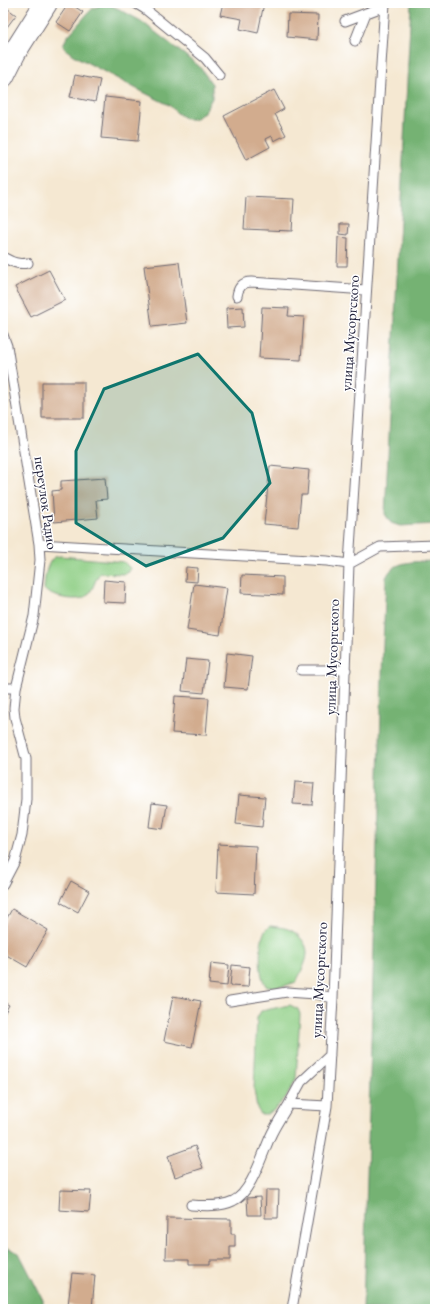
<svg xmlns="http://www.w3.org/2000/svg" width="438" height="1312" viewBox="0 0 438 1312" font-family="'EB Garamond',serif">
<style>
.green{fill:#90cf86;stroke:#597860}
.forest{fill:#74b273;stroke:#4b6a57}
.building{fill:#d2ac8e}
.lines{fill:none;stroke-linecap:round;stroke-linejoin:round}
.lane-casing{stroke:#6c6770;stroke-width:11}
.secondary-casing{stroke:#6c6770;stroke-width:24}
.lane{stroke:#fff;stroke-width:9}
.secondary{stroke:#fff;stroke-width:22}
.marked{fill:#0f766e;fill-opacity:0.2;stroke:#0f766e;stroke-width:3;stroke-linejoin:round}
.labels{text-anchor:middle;stroke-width:3;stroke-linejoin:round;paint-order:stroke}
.street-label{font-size:15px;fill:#22223b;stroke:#fff}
</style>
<rect width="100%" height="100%" fill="#fff"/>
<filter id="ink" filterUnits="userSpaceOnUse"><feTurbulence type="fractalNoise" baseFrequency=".025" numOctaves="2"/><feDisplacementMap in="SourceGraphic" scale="8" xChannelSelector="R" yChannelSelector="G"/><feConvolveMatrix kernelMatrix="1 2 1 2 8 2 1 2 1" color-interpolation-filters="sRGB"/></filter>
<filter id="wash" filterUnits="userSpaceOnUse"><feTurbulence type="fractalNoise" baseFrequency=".012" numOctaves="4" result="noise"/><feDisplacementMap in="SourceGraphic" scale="16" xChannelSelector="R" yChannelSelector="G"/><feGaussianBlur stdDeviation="0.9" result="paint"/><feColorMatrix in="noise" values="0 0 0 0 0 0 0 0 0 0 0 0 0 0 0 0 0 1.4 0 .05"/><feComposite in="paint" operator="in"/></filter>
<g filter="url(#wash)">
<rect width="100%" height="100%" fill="#f5e8d2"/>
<path class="green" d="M60,556L124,562L130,568L129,572L123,574L100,573C94,580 94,591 85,597C77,602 49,597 44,589C45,578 45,566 54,557Z
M270,926C286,928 293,928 303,941C305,944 307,948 307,953C307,962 300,974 296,982L284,986L267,987C258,978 259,944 264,933C265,930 268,928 270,926Z
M290,1005L298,1009L300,1014L296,1079L287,1096L274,1110L266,1115H261L257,1108L254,1089L257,1018L261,1011Z"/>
<path class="forest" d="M105,3L119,9L141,21L199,66L212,84V98L204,113L194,119H186L177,113L169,105L135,88L73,55L64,48L63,45L67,37L89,12L92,9Z
M411,3H435V524L400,526L391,523L385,514Z
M435,561V1309H363L383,644L386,578C393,559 418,562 435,561Z
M3,1246L19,1253L43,1300V1309H3Z"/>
<g id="blocks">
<path class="building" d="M69,3L83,12L70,31L56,22Z
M223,3H264L258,33L240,29L242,19L220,15Z
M3,5L16,15L7,27L3,24Z
M288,14L318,15L317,40L287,37Z
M75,75L100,80L95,102L70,97Z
M274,90L284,109L275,114L286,135L274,141L272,136L266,139L270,147L246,160L224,116Z
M105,97L142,101L138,141L101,138Z
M246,197L294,199L292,231L244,229Z
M340,224H349L348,235L340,234Z
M338,237L348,238L347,266H337Z
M179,262L187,323L152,327L144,266Z
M49,270L65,300L31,317L15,287Z
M243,307L244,327L227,328L226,308Z
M262,307L289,308L288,316L304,317L301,360L259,358Z
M42,382H84V418H42Z
M270,466L309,470L307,495H301L298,527L264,524Z
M105,478L107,499L96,500L98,518L54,522L52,491L61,490V481Z
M186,567L198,568L197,582L185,581Z
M242,575L283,577V595L241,593Z
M104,580L126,582L125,603L103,602Z
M194,584L227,588L220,635L187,630Z
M227,653L252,656L248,689L224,687Z
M186,659L208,661L204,693L182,691Z
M175,696L209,698L206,735L172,733Z
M295,782L314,783L312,805L293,804Z
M239,795L265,797L262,827L236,824Z
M152,803L167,805L163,829L149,827Z
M218,844L256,846L254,894L216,892Z
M71,881L89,891L78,912L60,902Z
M12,909L48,930L27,967L3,953V925Z
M211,963L229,965L227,986L209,984Z
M232,965L250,967L248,987L230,986Z
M173,996L201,1001L192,1047L164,1041Z
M3,1002L9,1005L3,1016Z
M195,1146L203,1168L175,1177L168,1156Z
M60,1190L91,1191L89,1212L59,1210Z
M266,1190H279L278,1218H265Z
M260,1197L261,1215H248L247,1198Z
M167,1218L231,1219V1234H235V1247H230V1260H210V1264H189V1259H166Z
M72,1273L95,1275L92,1308L68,1305Z"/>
</g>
</g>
<g filter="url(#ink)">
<use href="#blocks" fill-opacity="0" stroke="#6c6770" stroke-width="1"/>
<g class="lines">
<g class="lane-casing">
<path id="lane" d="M135,3L145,9L205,58L219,75
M345,21L385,6
M355,41L366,13
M3,257C12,262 18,265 28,263
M237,296C238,288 242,282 251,282L366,290
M3,335L7,346L39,544L40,560L34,616L16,688L14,708L15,718L26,759V799L22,835L15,861L3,884
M39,544L327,561L349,564L380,547L435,545
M301,670H346
M3,688H16
M230,1001L287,992L316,994L333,998
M289,1104L301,1082L330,1055
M191,1205C204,1206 221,1207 233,1201C252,1193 263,1151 272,1133C277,1123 283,1114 289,1104L327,1106
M292,1309L327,1106L333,998L349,564L385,3"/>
</g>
<g class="secondary-casing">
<path id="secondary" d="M3,76L15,52L46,3"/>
</g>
<use href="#lane" class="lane"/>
<use href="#secondary" class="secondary"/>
</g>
</g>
<path class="marked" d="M198,354L252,413L270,483L223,538L146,566L76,523V451L104,389Z"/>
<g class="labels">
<g class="street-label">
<text transform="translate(350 333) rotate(-86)" y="5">улица Мусоргского</text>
<text transform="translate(46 503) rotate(82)" y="5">переулок Радио</text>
<text transform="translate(332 657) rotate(-88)" y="5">улица Мусоргского</text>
<text transform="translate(319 980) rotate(-87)" y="5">улица Мусоргского</text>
</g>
</g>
<rect width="438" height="1312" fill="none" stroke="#fff" stroke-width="16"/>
</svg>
